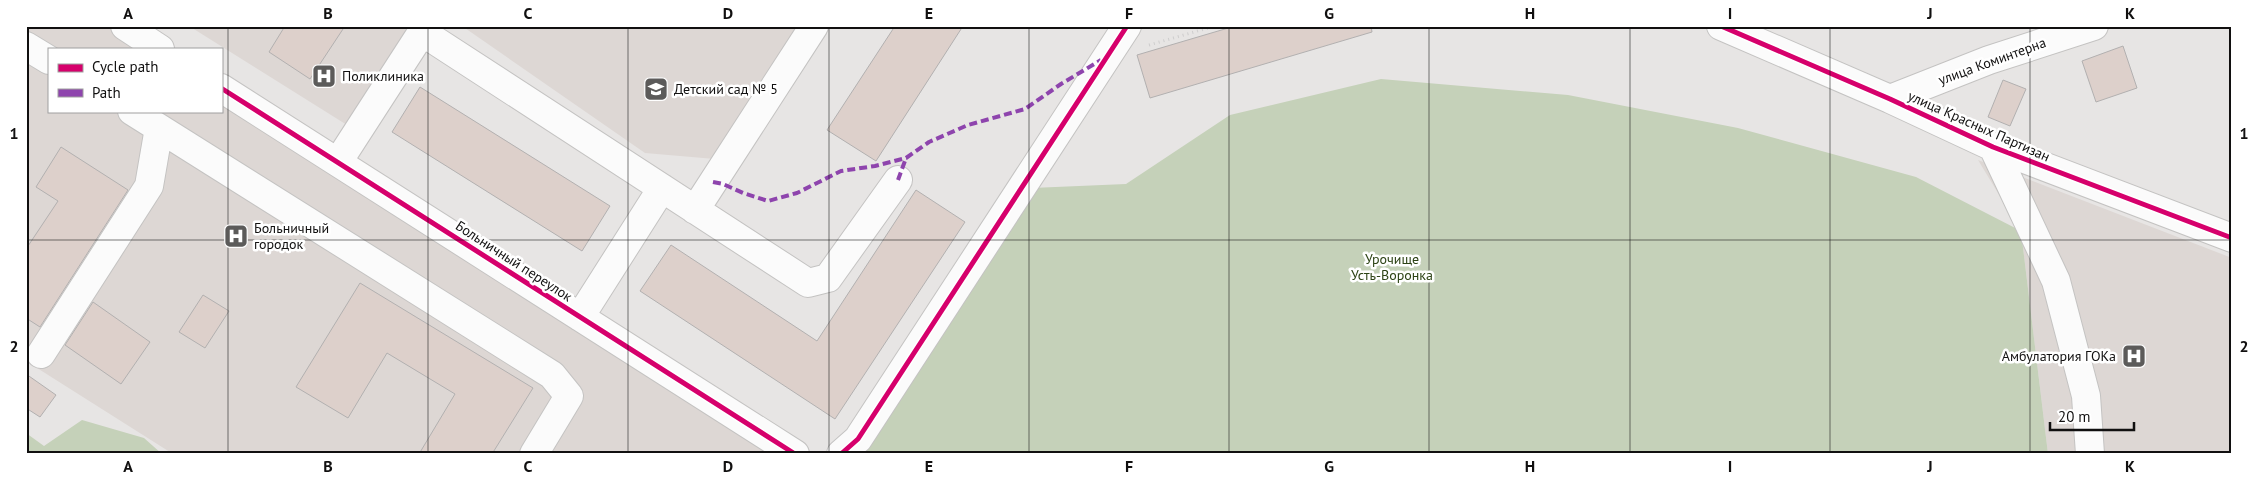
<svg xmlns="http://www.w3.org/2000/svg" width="2258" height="480" viewBox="0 0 2258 480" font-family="'PT Sans',sans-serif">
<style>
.built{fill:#ddd7d4}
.green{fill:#c5d1b9}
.building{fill:#ddd0cb;stroke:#b2b0b0}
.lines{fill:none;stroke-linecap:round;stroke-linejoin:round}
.minor-casing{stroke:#c4c3c2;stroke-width:30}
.path{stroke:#cecdcd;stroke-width:3;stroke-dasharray:1 4;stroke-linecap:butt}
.minor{stroke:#fbfbfb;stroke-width:28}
.quiet{stroke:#8e44ad;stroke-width:4;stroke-dasharray:8 4;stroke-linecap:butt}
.cycleway-casing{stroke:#fff;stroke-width:8}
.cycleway{stroke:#d6006c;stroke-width:5}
.grid{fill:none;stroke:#111010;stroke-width:1;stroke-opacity:0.55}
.labels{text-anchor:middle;stroke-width:5;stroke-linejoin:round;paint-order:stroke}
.street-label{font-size:14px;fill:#111010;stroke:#fff}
.poi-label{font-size:14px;fill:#111010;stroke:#fff;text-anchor:start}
.park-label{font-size:14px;fill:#2d4315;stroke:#fff}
.neatline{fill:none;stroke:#111010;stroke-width:2}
.grid-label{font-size:16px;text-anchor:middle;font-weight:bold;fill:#111010}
</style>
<rect width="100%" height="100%" fill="#e7e5e4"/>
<path class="built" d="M26,26H111L147,49H49V111H221V95L775,443L768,454H173L26,361Z
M189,26H413L347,125Z
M462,26H798L715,159L645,153Z
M1978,160L2232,258V454H2048L2021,231Z"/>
<path class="green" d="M1381,79L1568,95L1738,128L1916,177L2021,231L2048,454H855L1032,188L1126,184L1230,115Z
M82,420L144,438L162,454H26V433L44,446Z"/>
<path class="building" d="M285,26H345L310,79L269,52Z
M895,26H963L876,161L827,130Z
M1235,26H1371L1372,32L1150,98L1137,55Z
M2123,46L2137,88L2096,102L2082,61Z
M2003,80L2026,89L2010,126L1988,117Z
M420,87L610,206L582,251L392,132Z
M61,147L128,190L40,327L26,318V249L58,201L36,187Z
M916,190L965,222L835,419L640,291L671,245L817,341Z
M360,283L533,388L492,454H419L455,394L387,353L348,418L296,387Z
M203,295L229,311L205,348L179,332Z
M93,302L150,342L121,384L65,345Z
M26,374L56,395L40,417L26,408Z"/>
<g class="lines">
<g class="minor-casing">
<path id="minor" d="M125,26L160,49
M1721,26L1890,99L1993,147L2232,238
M26,46L49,60
M221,88L795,454
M1890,99L1989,60L2094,26
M132,111L552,375L569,396L534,454
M1993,147L2056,281L2086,396L2090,454
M338,162L422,32L808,283L828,278L898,180
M695,210L814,26
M580,317L662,188
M41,354L149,186L159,128
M841,454L858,439L1127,26"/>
</g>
<path class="path" d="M1149,45L1215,26"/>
<use href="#minor" class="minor"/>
<path class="quiet" d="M898,180L906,158
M713,182L723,184L743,193L768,201L797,193L841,171L875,166L906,158L929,142L968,125L1025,109L1061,84L1101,60"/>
<g class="cycleway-casing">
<path id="cycleway" d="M1721,26L1890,99L1993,147L2232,238
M221,88L795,454
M841,454L858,439L1127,26"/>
</g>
<use href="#cycleway" class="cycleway"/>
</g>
<path class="grid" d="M228,26V454M428,26V454M628,26V454M829,26V454M1029,26V454M1229,26V454M1429,26V454M1630,26V454M1830,26V454M2030,26V454M26,240H2232"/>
<defs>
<g id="hospital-square" transform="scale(1.25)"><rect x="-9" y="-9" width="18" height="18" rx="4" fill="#5c5b5a" stroke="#fff"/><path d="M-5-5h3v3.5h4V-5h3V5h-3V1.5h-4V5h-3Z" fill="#fff"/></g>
<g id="school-square" transform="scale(1.25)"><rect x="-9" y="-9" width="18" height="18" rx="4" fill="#5c5b5a" stroke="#fff"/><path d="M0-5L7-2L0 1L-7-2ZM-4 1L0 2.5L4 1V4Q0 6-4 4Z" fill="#fff"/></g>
</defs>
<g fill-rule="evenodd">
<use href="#hospital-square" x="324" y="76"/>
<use href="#school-square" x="656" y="89"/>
<use href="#hospital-square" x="236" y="236"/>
<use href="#hospital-square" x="2134" y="356"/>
</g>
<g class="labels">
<g class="street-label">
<text transform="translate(1992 61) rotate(-20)" y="5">улица Коминтерна</text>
<text transform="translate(1979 126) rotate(24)" y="5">улица Красных Партизан</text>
<text transform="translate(514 261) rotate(33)" y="5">Больничный переулок</text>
</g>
<g class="poi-label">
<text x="342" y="81">Поликлиника</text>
<text x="674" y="94">Детский сад № 5</text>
<text x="254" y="233">Больничный<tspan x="254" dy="16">городок</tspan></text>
<text x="2116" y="361" text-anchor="end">Амбулатория ГОКа</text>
</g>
<g class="park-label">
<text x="1392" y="264">Урочище<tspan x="1392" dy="16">Усть-Воронка</tspan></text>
</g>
</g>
<rect width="2258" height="480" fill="none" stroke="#ffffff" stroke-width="55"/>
<rect x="48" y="48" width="175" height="65" fill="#ffffff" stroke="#a09f9f"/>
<rect x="58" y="64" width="25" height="8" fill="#d6006c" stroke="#a09f9f"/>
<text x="92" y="72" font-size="15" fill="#111010">Cycle path</text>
<rect x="58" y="89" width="25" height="8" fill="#8e44ad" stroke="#a09f9f"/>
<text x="92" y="98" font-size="15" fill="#111010">Path</text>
<path d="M2050 422v8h84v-8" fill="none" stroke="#111010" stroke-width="2.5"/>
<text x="2058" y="422" font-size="15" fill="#111010" stroke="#ffffff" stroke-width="4" paint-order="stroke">20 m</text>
<rect x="28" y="28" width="2202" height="424" class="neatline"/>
<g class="grid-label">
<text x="128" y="19">A</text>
<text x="328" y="19">B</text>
<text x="528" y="19">C</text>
<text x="728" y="19">D</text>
<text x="929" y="19">E</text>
<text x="1129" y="19">F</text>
<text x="1329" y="19">G</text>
<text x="1530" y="19">H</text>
<text x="1730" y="19">I</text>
<text x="1930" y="19">J</text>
<text x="2130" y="19">K</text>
<text x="14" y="139">1</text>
<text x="2244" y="139">1</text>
<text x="14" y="352">2</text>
<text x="2244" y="352">2</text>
<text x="128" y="472">A</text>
<text x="328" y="472">B</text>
<text x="528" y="472">C</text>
<text x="728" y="472">D</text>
<text x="929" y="472">E</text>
<text x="1129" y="472">F</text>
<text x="1329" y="472">G</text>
<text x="1530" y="472">H</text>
<text x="1730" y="472">I</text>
<text x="1930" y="472">J</text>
<text x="2130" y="472">K</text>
</g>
</svg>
